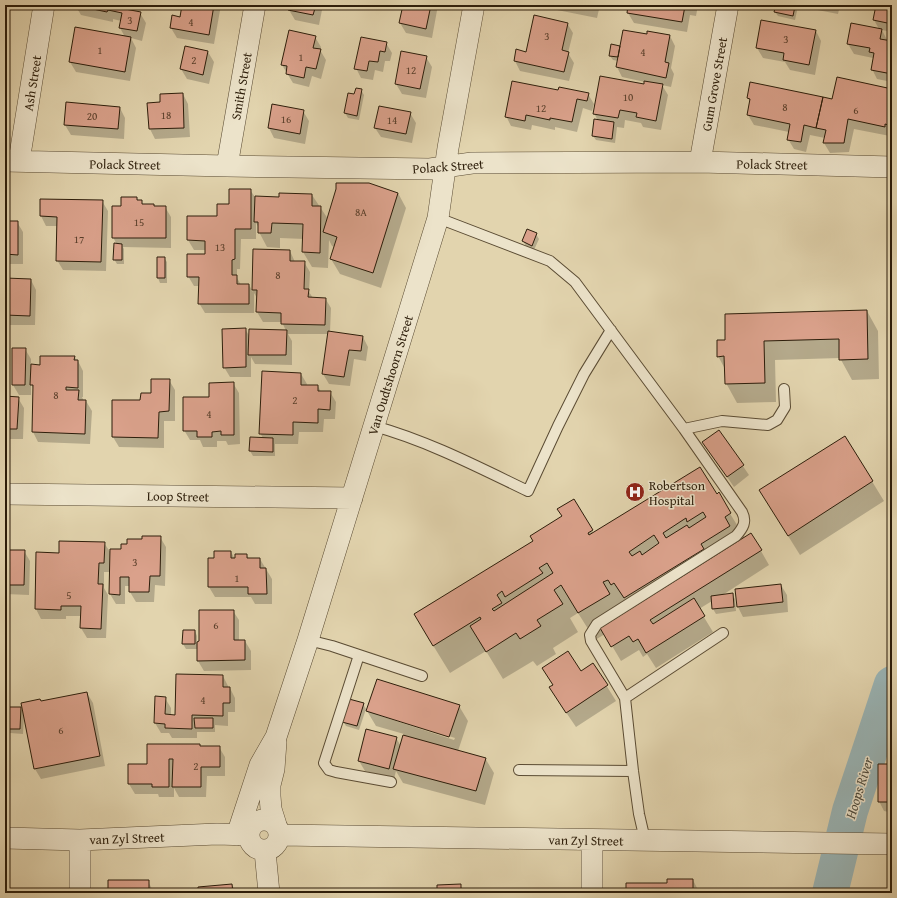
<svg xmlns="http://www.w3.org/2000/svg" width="897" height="898" viewBox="0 0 897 898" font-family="'Gentium Book Plus',serif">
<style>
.shadow{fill:#0003;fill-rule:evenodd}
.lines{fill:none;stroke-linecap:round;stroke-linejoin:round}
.river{stroke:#9ab5b6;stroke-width:36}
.building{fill:#daa18b;stroke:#2c1d0a;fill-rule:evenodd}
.lane-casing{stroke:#5a4b33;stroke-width:12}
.street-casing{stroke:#5a4b33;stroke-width:22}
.lane{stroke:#ece3ca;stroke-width:10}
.street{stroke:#ece3ca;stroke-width:21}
.labels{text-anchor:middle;stroke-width:3;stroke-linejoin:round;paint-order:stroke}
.number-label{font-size:11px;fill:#583e2a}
.street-label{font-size:13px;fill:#2c1d0a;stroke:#ece3ca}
.poi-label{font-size:13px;fill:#2c1d0a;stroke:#ece3ca;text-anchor:start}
.water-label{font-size:14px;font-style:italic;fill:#4d4b3e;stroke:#ece3ca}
</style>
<rect width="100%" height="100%" fill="#e2d4ae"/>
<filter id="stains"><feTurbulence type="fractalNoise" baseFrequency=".005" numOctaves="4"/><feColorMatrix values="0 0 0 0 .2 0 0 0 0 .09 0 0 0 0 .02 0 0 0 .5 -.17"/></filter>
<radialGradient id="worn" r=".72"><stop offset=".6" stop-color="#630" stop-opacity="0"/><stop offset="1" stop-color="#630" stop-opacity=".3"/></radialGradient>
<path class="shadow" d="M5,5H10L7,24H5Z
M75,5H131L133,8L132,11L140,13L146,23L142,41L131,38L136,48L130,81L76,72L70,62L125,37L120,28L121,21L113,19V22L81,15Z
M183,5H221L214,44L177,38L171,28L181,18Z
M290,5H323L319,25L295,20L289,10Z
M404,5H438L432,38L406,33L400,23Z
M532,5H600L597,18Z
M629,5H698L696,16L690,15L687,32L634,23L628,13Z
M777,5H840L838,14L807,8V10L795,8L797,11L795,20L778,16L775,12Z
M876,5H892V32L882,30L887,40V41L892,42V82L877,79L872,69L873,58L854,54L848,44L879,29L874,20Z
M567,23L573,33L568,53L574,63L569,81L520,71L515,61Z
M816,31L821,41L815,75L790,70L785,62L763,58L757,48Z
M647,35L670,36L675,46L671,68L674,74L671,87L662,85L668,95L661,130L643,127L641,123L625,120L624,128L617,127L615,143L596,140L593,136L598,121L594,113L644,86L645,82L622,77L617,67L618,61L613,60L610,56L619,47Z
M315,37L321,47L320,50L326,60L321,79L312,76L309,87L293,83L282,65Z
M386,43L392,53L390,61H385L383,72L375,70L373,80L361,78L356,68Z
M5,45L8,50L5,66Z
M186,47L208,52L214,62L209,84L187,79L181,69Z
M426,57L432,67L426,98L402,94L396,84Z
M837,78L892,90V134H891L890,136L854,129L849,152L830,153L824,143L825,138L810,135L806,152L794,149L788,139L789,132L754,125L748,115L750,102L748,98L833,100Z
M361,90L364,95L359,120L348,118L345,113L355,95Z
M558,92L588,94L594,104L592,111L583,108L577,132L555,127V130L532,125L531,130L511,126L506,116Z
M183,94L188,104L190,137L155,139L150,129L161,103Z
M273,105L303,111L309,121L305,144L274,138L269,128Z
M120,108L125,118L124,139L71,135L65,125Z
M410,113L416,123L412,143L381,137L375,128Z
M250,190L255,197L279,198L312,195L328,219L398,193L406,208L381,288L340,274L331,259L335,247L332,246L329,240L328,268L312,267L303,252L304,239L280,238V248L267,247L259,232V228L256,223V239H241L240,269H237V278L241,285H249L253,292L254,250L290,251L295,262H304L310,272L309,292L313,298H325L331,308L330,332L363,337L368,347L366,361L354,359L350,386L329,384L323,374L328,334H288L292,341V365L255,364L251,357V377H230L224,367L245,329L250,337L286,331L282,322H263L257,312V298L254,293V313H205L199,303L200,286H194L188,276L206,255V250H194L188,240V217H218L230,205Z
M137,198L138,201H141L143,205H154L155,207H165L171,217V248L123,247L124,249V264H117L114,259L117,245L113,237L122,207Z
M102,201L108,211L106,271L63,270L57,260L58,226H46L41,216Z
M5,222H17L23,232V264H5Z
M536,234L539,239L534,250L526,246L523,241Z
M164,258L167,262V283H160L158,278Z
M5,279L31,280L36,290L35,325H5Z
M867,311L878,331L879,379L852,380L840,358L775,360L776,402L737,403L726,383L725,369L718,356L726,341Z
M25,349L31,359V365L41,366L74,357L78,361L83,371V397H82L84,401H86L92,411L90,444L38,442L33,432L34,390L31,384V395H19L13,385Z
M301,374L307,384L306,386H318L321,392H330L336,402L335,419H324L323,432H299L298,444H275V456H253L250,451L263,438L260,433Z
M169,380L175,390V421H164V448L119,447L113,437V401H141Z
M233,383L239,393L240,444L228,445L226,441H217V447H203L200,440H190L184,430L210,398Z
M5,392L8,398H18L24,408L23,439H9V445H5Z
M719,431L749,475L734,487L703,442Z
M845,437L884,501L800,555L760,491Z
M718,494L745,538L761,551L769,565L721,596L732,595L735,599L736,611L716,614L713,609L712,601L699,609L713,632L656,668L647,654L643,657L639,650L621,661L605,634L595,640L578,613L570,618L578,632L553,648L556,654L537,666L533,661L503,679L486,651L450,673L431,642L534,541L563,517L573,500L594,534ZM625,607L628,612L621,616L619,611Z
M160,537L166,547L165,586L155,585L154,602H136L130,592V586H125V604H116L110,594V572H104V588L108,595L106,638H87L81,628V616H66V619H41L36,609L37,553L60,554L104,543L111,553L122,550L128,545Z
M5,544L9,551H24L30,561L29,595L5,594Z
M231,552L236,561L247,555L249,559H260L272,579V604H255L251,597H215L209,587V559H215Z
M781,585L787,595L788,612L743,617L738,607Z
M233,611L239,620V641H245L251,651V670L204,671L198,661V649H186L183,644L195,631L197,636V643L200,642Z
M593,664L616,701L576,727L559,702L581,672Z
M223,676L228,686V688H230L235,698V712H228V726L215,725V732H197V738H172L169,733H161L155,723L156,698H165L171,708V716H176Z
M5,678L6,708H21L23,712L41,702L87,693L93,703L105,766L41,779L35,769L24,715L23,734L10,733L7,729L8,714H5Z
M363,704L366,709L359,730L346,726L343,721Z
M459,706L468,721L458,751L485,758L494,773L485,805L403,783L396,771L394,779L365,771L359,761L396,738L401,746L404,734L376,726L367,711ZM378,713L455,738L454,740L378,715Z
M200,745L201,747H219L225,757V776H207L206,797H179L174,788V797H159L158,794H135L129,784L148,765Z
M892,765V816L889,812L884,811L879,801Z
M693,880L698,890V893H627Z
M148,881L154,893H109Z
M232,885L236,893H199Z
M460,885L465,893H438Z"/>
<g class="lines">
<path class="river" d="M830,893L850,811L892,684"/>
</g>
<path class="building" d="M74,5H126L125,9L141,12L137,31L119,28L122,13L108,10L107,12Z
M182,5H214L209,35L170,28L172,15L180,17Z
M289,5H316L313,15L288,10Z
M403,5H431L426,29L399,23Z
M628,5H691V7L685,6L682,22L627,13Z
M776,5L795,6L793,16L774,12Z
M875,5H892V24L873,20L876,5Z
M534,15L568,23L562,50L569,52L564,72L514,61L516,49L526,52Z
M761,20L816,30L809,65L783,60L784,53L756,48Z
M851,23L882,29L880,39L892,41V74L871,70L874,53L869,52L870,48L847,44Z
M75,27L131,37L125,72L69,62Z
M289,30L316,36L313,48L321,49L316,69L306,67L304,78L286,74L287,66L281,65Z
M623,30L647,34V31L670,35L665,62L669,63L666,78L616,67Z
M361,37L387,42L385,52L380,51L378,62L369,61L367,71L354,69Z
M611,44L620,46L618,57L609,56Z
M185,46L208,51L203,75L180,69Z
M401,51L427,56L420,89L395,84Z
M600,76L644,84V81L663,84L656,121L636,117L637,113L620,110L618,118L593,114Z
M837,77L892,89L890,100H892V126L885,124V127L848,119L844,143H823L826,130L816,128L823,97L832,99Z
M512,81L558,90L559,87L589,93L587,101L577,99L572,122L550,118V120L526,115L525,121L505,117Z
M750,82L823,97L816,128L804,125L801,142L787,140L790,124L747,115L750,99L747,98Z
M356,88L362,89L357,116L344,113L348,93L354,94Z
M183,93L184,128L149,129L147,103L160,102V94Z
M66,102L120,107L118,129L64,125Z
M272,104L304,110L300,134L268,128Z
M379,106L411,112L406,134L374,128Z
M594,119L614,122L612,139L592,136Z
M336,183H369L398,193L373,273L330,259L337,237L323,232L336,189Z
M229,189H251V229H235V259L232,260V275H237V284H249V304H198L199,277H187V254H205V241L187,240V216H217V204H229Z
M279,193L312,194V206H321L320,253L302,252L303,224L272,223L271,233H258V222H254L255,196L279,197Z
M121,197H137V200H142V204H154V206H166V238H112V206H121Z
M40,199L103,200L101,262L56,261L57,217L40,216Z
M5,221H18V255L5,254Z
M527,229L537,233L532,246L522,241Z
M114,243L122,244V260H113Z
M253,249L290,250V261H305L304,289H309L308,297L326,298L325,325L281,324V313L256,312L257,290H252Z
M157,257H165V278H157Z
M5,278L31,279L30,316L5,315Z
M867,310L868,359L839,360V339L764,341L765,383L725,384L724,356L717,357V340H725V314Z
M246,328V367L223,368L222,329Z
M249,329L287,330L286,355H248Z
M328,331L363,336L361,351L349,350L344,377L322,374Z
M12,348H26L25,385H12Z
M40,356H75L74,360H78V388L66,387V390H79L78,400H86L85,434L32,432L33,385H30L31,364L40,365Z
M262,371L301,373V385H318V391H331L330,410L318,409V423L293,422V435L259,434Z
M151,379H170L169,411L159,412L158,438L112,437V400H140L141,393H151Z
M234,382V435H221V431L212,432V437H197V431H183V397H209V383Z
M5,396L19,397L17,429H5Z
M719,430L744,465L727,477L702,442Z
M845,436L873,481L788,536L759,490Z
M250,437L273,438V452L249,451Z
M700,467L717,494L719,492L731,513L725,517L730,526L701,544L704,549L624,598L614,583L611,585L608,580L603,582L610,594L578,613L561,585L554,590L563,604L537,620L541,626L520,639L516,633L486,652L470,626L481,619L480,617L433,646L414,614L533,541L530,536L562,516L557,509L574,499L593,530L588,533L589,535ZM703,512L706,517L689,528L687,525L666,538L663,533L686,518L687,522ZM654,535L659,543L642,555L640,551L632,556L629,552ZM547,563L553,573L494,611L492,609L502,603L497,595L502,591L505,597L543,573L539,568Z
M751,533L762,550L650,620L653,624L694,598L705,616L646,653L638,639L633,642L629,636L611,647L600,628Z
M142,536H161L160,576H150L149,592H129V577H120V595L109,594L110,549H121V544H127V539H142Z
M59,541L105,542L104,563H99L98,584H103L101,629L80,628L81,606H61V610L35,609L36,552L59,553Z
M5,550H25L24,585H5Z
M214,551H231V558H235V554H247V558H260V568H266L267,594H248V587H208V558H214Z
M781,584L783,602L737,607L735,589Z
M733,593L734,607L712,609L711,596Z
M199,610H234V640H245V660L197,661V642L199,641Z
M183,630H195V644H182Z
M568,651L581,671L593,663L608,685L566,713L549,687L553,685L542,668Z
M176,674L223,675V687H230V703H223V716L192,715V729L165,728V724L154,723L155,696L166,697L165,714L175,715Z
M377,679L460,705L449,737L366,711Z
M87,692L100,756L34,769L21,703L40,699L41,701Z
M349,699L364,703L357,726L342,722Z
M7,707H21L20,729H6Z
M194,718H213V728H195Z
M366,729L397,737L389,769L358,761Z
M403,735L486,758L476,791L393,769Z
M147,744H200V746H220V767H201V787H172L173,759H169V787H152V784H128V764H147Z
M878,764H892V811H888V802H878Z
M667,879H693V893H626V883H667Z
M108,880H149V893H108Z
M232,884L233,893H198V887Z
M461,884V893H437V885Z
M324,890H375V893H324Z"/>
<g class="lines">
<g class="lane-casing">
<path id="lane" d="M438,218L550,261L575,282L684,429L742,512C747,522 743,528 736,536L597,624L590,635L591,641L625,698L633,771L639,814L645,840
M374,426C428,441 478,467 528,491L558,426L584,374L611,330
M684,429L722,421L768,425L777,420L785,407L784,389
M308,640L332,646L422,676
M359,655L324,763L329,770L336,772L391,782
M625,698L723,633
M519,770L633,771"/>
</g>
<g class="street-casing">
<path id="street" d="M5,161L227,166L430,169L472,163L700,162L892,167
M19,161L44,5
M700,162L728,5
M227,166L255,5
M5,494L352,498
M276,742L274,769L270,785V796L271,809L276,825
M249 835a15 15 0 1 1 30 0a15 15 0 1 1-30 0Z
M237,835L260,765L276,737L308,640L438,218L448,148L474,5
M280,835L892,844
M5,838L80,840L217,834L249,835
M592,841V893
M265,851L269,893
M80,893V840"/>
</g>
<use href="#lane" class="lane"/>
<use href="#street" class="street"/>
</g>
<defs>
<g id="hospital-disc" transform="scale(1)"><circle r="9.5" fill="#8f2418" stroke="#ece3ca"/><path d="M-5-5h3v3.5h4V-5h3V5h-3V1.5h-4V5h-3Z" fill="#fff"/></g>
</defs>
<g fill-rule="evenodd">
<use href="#hospital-disc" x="635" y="492"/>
</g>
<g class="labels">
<g class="number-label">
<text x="130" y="24">3</text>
<text x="191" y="26">4</text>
<text x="547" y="40">3</text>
<text x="786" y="43">3</text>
<text x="100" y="54">1</text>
<text x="643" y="56">4</text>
<text x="301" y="61">1</text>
<text x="194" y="64">2</text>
<text x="411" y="74">12</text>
<text x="628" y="101">10</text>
<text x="785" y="111">8</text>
<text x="541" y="112">12</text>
<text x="856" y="114">6</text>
<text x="166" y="119">18</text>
<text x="92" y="120">20</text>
<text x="286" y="123">16</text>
<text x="392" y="124">14</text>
<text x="361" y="216">8A</text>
<text x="139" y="226">15</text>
<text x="79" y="243">17</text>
<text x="220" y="251">13</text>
<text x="278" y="279">8</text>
<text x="56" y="399">8</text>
<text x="295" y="404">2</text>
<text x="209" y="418">4</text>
<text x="135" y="566">3</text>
<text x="237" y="582">1</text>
<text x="69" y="599">5</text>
<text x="216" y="629">6</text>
<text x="203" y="704">4</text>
<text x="61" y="734">6</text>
<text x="196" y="770">2</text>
</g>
<g class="street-label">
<text transform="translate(32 83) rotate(-81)" y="5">Ash Street</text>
<text transform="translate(714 84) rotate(-80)" y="5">Gum Grove Street</text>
<text transform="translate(241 86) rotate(-80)" y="5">Smith Street</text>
<text transform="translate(125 164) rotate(1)" y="5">Polack Street</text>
<text transform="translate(772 164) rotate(1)" y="5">Polack Street</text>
<text transform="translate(448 166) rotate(-4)" y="5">Polack Street</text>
<text transform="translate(390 375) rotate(-73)" y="5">Van Oudtshoorn Street</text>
<text transform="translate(178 496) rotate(1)" y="5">Loop Street</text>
<text transform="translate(127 838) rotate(-2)" y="5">van Zyl Street</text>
<text transform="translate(586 840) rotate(1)" y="5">van Zyl Street</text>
</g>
<g class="poi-label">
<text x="649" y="490">Robertson<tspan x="649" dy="15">Hospital</tspan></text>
</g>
<g class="water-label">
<text transform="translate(859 788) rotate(-73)" y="5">Hoops River</text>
</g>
</g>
<rect width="897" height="898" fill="none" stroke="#e2d4ae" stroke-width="20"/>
<rect x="6" y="6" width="885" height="886" fill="none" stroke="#2c1d0a" stroke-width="2"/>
<rect x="10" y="10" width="877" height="878" fill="none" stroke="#2c1d0a"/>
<rect width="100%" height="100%" filter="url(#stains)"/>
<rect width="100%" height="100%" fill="url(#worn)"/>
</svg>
